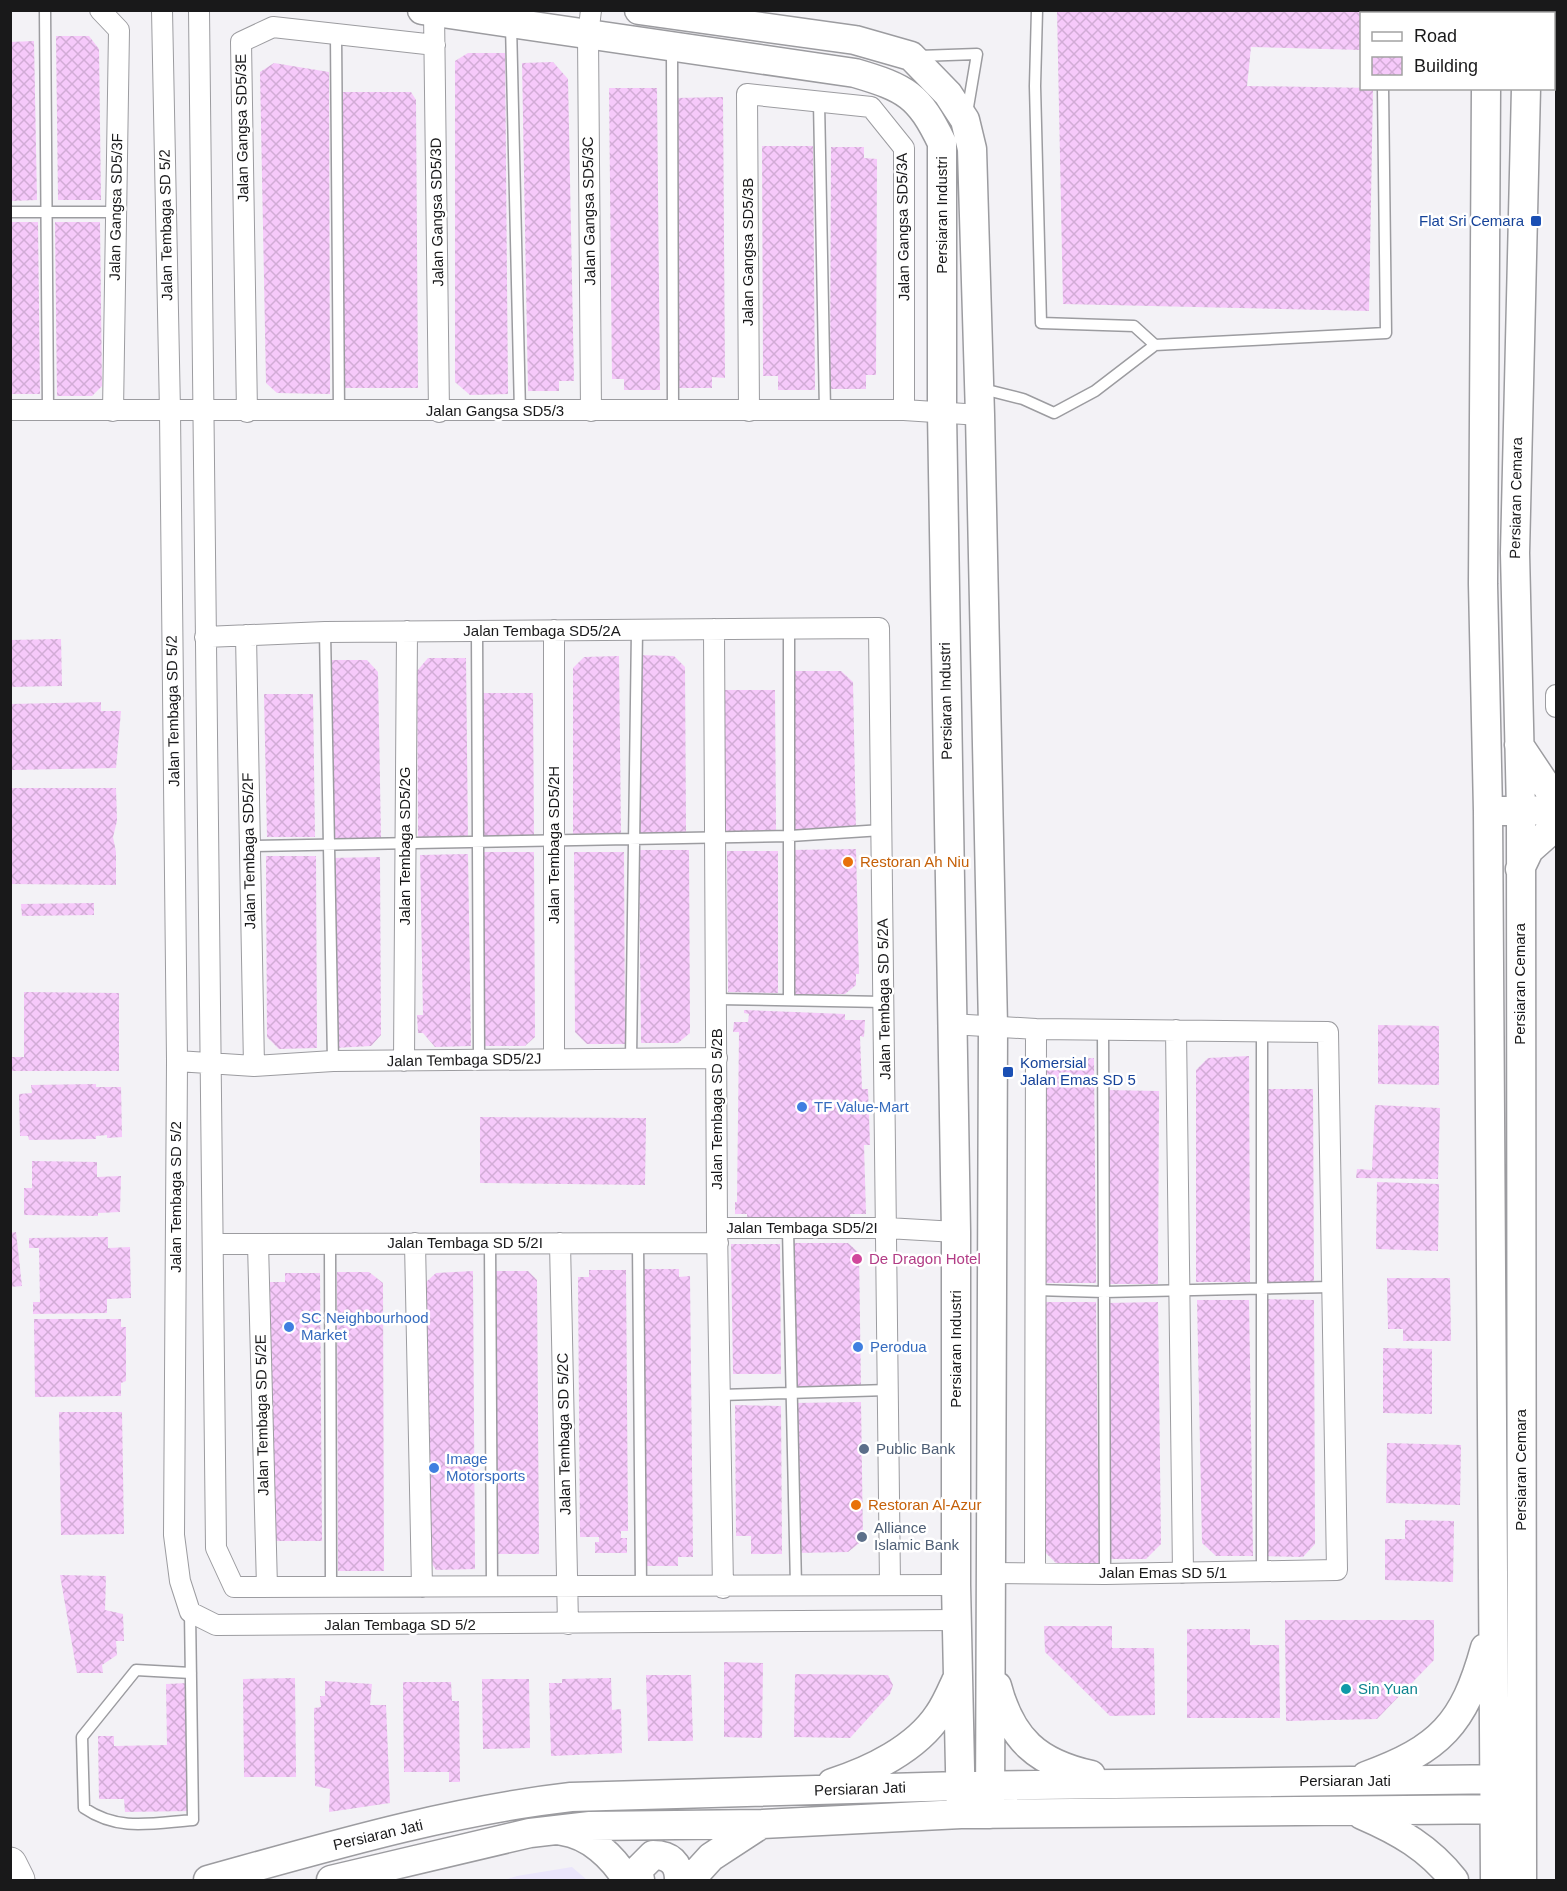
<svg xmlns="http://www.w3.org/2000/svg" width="1567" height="1891" viewBox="0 0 1567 1891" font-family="Arial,sans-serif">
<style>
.commercial{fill:#eae5fb}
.building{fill:url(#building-cross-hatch)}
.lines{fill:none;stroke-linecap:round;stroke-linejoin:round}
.lane-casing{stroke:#9c9ca0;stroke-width:13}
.street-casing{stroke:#9c9ca0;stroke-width:22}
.secondary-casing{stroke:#9c9ca0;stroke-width:31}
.highway-casing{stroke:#9c9ca0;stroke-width:35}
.lane{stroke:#fff;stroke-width:10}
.street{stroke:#fff;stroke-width:20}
.secondary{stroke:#fff;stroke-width:28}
.highway{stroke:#fff;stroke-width:33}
.transit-dot{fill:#1a4fb4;stroke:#fff;stroke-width:2}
.food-dot{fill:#e8710a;stroke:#fff;stroke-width:2}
.shop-dot{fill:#3f7fe0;stroke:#fff;stroke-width:2}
.hotel-dot{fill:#d1479c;stroke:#fff;stroke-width:2}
.service-dot{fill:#5c6f8a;stroke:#fff;stroke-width:2}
.culture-dot{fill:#0f9aa8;stroke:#fff;stroke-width:2}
.labels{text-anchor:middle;stroke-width:5;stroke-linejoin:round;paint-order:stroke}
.street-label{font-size:15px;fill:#19191a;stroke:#fff}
.transit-label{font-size:15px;fill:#164399;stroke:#fff;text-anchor:end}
.food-label{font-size:15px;fill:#c56008;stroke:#fff;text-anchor:start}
.shop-label{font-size:15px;fill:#366cbe;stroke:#fff;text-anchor:start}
.hotel-label{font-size:15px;fill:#b23c85;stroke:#fff;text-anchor:start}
.service-label{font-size:15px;fill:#4e5e75;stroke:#fff;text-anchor:start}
.culture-label{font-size:15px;fill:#0d838f;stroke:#fff;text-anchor:start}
</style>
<defs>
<pattern id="building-cross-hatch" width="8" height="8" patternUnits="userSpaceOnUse" patternTransform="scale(1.5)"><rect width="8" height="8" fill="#f6c9fa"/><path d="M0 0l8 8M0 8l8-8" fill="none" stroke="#d2acd6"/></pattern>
</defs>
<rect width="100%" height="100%" fill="#f3f2f6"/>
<path class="commercial" d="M572,1867L587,1880H504L517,1876Z"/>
<path class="building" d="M1057,10H1421V14H1362V50L1251,47L1247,86L1373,88L1369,311L1063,304Z
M56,36H89L99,49L101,200H58Z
M34,41L37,200L10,201V42Z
M468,53H505L508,394L470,395L455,382V61Z
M553,62L568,79L574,381H559V391H528L522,63Z
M274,63L329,72L330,394L277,393L266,383L260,72Z
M609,88H657L660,390H624V379H612Z
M342,92H411L416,100L418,388H344Z
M723,97L725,378L712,377V388H679L676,98Z
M762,146H813L815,390H778V376H763Z
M831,147H864V158L877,159L876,375H866V389H830Z
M10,222H38L40,394H10Z
M55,222H100L102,386L92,396H57Z
M61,639L62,686L10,687V640Z
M637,655L674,656L685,667L686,834H637Z
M619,656L621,834H573V668L584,657Z
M428,658H466L468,837H418L417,671Z
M329,660H367L378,672L381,838L331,839Z
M789,671H841L853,682L856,833L790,834Z
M724,690H775L776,833H725Z
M482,693H533L534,835L484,836Z
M264,694H313L315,837H267Z
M101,702V711H121L116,768L10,770V704Z
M10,788H116L117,821L113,837L116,852V885L10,884Z
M856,849L859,974H856V985L845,994L792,995L791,850Z
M639,850H689L690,1033L678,1043H641Z
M727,851H778V993L728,992Z
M483,852H534L535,1037L525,1046H484Z
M574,852H624L625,1044H587L575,1032Z
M468,854L471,1046L435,1047L423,1033H418L417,1015H423L420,855Z
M266,856H316L317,1048L279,1049L267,1037Z
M380,857L381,1035L371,1046L334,1048L330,858Z
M94,903V915L22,916L21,904Z
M24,992L119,993V1071H10V1057H24Z
M744,1010L845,1014V1020H865L864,1037L860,1036L862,1089H868L870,1145H864L866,1214H850L851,1221L747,1219V1214H735V1202H737L739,1032H733L734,1022H748L749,1014L744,1013Z
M1378,1025L1439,1026V1085L1378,1084Z
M1249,1056L1250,1282H1196V1070L1208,1058Z
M1094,1058L1096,1283H1043V1069L1049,1060Z
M96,1084V1087H121L122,1137L107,1138V1135L96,1136V1139L29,1140L28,1136H20L19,1094L32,1093L31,1085Z
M1261,1089H1313L1314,1282H1262Z
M1107,1090L1159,1091L1158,1284H1107Z
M1375,1105L1440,1108L1438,1179L1356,1178L1357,1169L1372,1170Z
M480,1117L646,1118L645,1185L480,1183Z
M32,1161L97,1162V1177L121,1176L120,1212L98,1213V1216L24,1215V1188H32Z
M1377,1182L1439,1184L1438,1251L1376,1249Z
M16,1232L22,1286L10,1287V1233Z
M108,1237V1248L130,1247L131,1298L107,1299V1313L33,1314V1302H40L39,1248H29V1238Z
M793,1243H848L859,1253L861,1389L795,1390Z
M731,1244H780L781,1374H733Z
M642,1269H679V1277L690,1276L693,1557H678V1566H645Z
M589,1270H626L628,1531H621V1538H627V1553H595V1542H599V1537H580L578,1277H589Z
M473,1271L475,1569L436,1570L427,1556L425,1283L436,1273Z
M491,1271H528L537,1280L539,1554H492Z
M337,1272H369L383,1283L384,1571H338Z
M285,1273H320L322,1541H271L269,1282H285Z
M1387,1278H1450L1451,1341H1403V1329H1388Z
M1263,1299L1314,1300L1315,1544L1303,1557L1263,1556Z
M1197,1300H1249L1253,1556H1216L1202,1543Z
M1042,1302H1096L1099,1563L1057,1564L1043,1550Z
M1158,1302L1161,1544L1146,1559H1110L1106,1303Z
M34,1319H121V1327H126V1381L121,1383V1396L35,1397Z
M1383,1348L1432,1349V1414L1383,1413Z
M861,1402L863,1540L848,1552L796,1553L793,1403Z
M735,1405L781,1406L782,1554H751V1536H736Z
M59,1412H122L124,1534L61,1535Z
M1387,1443L1461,1445L1460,1505L1386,1503Z
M1405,1520L1454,1521L1453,1582L1385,1580V1539H1405Z
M60,1575L106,1576L105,1610L123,1614L124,1641H116L117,1655L102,1665L103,1673H77Z
M1285,1620H1434V1660L1377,1719L1286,1721Z
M1044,1626H1112V1648H1154L1155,1715L1110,1716L1045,1652Z
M1187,1629H1250V1645H1279L1280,1718H1187Z
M724,1662L763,1663L762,1738L724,1737Z
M795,1674L888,1675L893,1685L890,1694L850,1738L794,1737Z
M646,1675H691L693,1741H648Z
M295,1678L296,1777H244L243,1679Z
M611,1678L612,1710L621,1709L622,1753L551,1756L549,1683H562V1679Z
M482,1679H529L530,1748L483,1749Z
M325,1681L372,1684L370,1705H386L390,1803L329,1812L330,1789L315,1786L314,1708L321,1707L320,1696H325Z
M403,1682H451L452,1701H459L460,1782H449V1772H404Z
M189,1683L191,1811L125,1812L124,1799H99L98,1736H114V1746L167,1745L166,1684Z"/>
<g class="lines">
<g class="lane-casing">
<path id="lane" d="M45,10L48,411
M1037,10L1035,86L1041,323L1134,326L1155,345
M511,24L520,412
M336,34L339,412
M672,48L673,411
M919,56L977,54L967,113
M819,102L825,410
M10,212H116
M979,388L1023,399L1054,413L1095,391L1155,345L1386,333L1383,88
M477,631L479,1060
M325,632L333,1061
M249,846L790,836L882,830
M717,999L884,1002
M789,1000V629
M1103,1029L1105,1574
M631,1059L637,630
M788,1229L796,1586
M490,1243L492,1587
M638,1243L641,1587
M330,1244L331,1586
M1036,1290L1104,1292L1332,1287
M720,1395L888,1390
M1262,1573V1031
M190,1612L193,1820C153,1823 119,1832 84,1808L82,1737L136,1670L191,1673"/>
</g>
<g class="street-casing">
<path id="street" d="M100,10L119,30L113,411
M162,10L170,412L177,1061L174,1535L180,1581L190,1612L216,1625L957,1620
M199,10L216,1548L234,1587L956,1585
M591,10L588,36L591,411
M434,12L439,412
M10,410H904L980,415
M749,411L747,94L871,107L904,148V410
M247,412L241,42L273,27L435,45
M714,629L717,1228L723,1588
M554,630V1059
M246,635L254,1066
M205,637L325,632L879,628L890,1585
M1556,695V707
M951,1024L1036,1029L1328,1032L1337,1570L1105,1574L989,1573
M1176,1030L1183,1573
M177,1061L254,1066L333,1061L717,1058
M404,1061L407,631
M717,1228H887L956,1232
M415,1243L422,1587
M560,1243L568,1624
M213,1244L718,1243
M258,1244L267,1587
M1035,1573L1036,1029"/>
</g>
<g class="secondary-casing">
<path id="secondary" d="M422,10L855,73C906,88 919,95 942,143V413L956,1232V1585L961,1814
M639,10L855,40L911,56L948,94L965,120L972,149L980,415L993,1026L990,1814
M1487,14V10
M1528,14V10
M1486,88L1483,584L1488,811L1495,1880
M1519,745L1549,790L1556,794
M1503,811L1556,810
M1520,869L1529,850L1556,826
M997,1686C1011,1739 1037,1763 1091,1775
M1366,1776C1440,1749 1464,1724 1485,1648
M832,1783C870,1771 916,1749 939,1714C946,1704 951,1692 956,1681
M1362,1815C1399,1831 1429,1848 1454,1880
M562,1831C590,1835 613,1857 627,1880
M208,1880C327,1847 448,1811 571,1797L961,1786L1512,1779
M331,1880L530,1833L590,1826L762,1824L961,1814L1514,1809
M640,1880L638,1870L653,1855C670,1855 679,1863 679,1880
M690,1880L711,1857L760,1825
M1522,1880L1521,811L1515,553L1526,88"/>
</g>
<g class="highway-casing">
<path id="highway" d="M10,1864L18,1880"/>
</g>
<use href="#lane" class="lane"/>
<use href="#street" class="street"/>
<use href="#secondary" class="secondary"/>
<use href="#highway" class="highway"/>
</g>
<g class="transit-dot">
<rect x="1530" y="215" width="12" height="12" rx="3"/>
<rect x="1002" y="1066" width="12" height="12" rx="3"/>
</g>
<g class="food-dot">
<circle cx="848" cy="862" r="6"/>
<circle cx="856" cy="1505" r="6"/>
</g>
<g class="shop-dot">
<circle cx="802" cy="1107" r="6"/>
<circle cx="289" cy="1327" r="6"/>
<circle cx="858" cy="1347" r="6"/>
<circle cx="434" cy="1468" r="6"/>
</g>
<circle class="hotel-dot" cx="857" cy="1259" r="6"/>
<g class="service-dot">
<circle cx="864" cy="1449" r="6"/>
<circle cx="862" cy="1537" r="6"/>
</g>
<circle class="culture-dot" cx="1346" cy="1689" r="6"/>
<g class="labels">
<g class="street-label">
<text transform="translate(242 128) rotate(-91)" y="5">Jalan Gangsa SD5/3E</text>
<text transform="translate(116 207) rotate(-89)" y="5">Jalan Gangsa SD5/3F</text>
<text transform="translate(589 211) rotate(-91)" y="5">Jalan Gangsa SD5/3C</text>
<text transform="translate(437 212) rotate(-91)" y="5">Jalan Gangsa SD5/3D</text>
<text transform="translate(942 215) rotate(-90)" y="5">Persiaran Industri</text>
<text transform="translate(166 225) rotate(-91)" y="5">Jalan Tembaga SD 5/2</text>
<text transform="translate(903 227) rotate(-91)" y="5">Jalan Gangsa SD5/3A</text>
<text transform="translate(748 252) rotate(-90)" y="5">Jalan Gangsa SD5/3B</text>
<text x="495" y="416">Jalan Gangsa SD5/3</text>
<text transform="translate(1516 498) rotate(-89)" y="5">Persiaran Cemara</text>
<text x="542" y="636">Jalan Tembaga SD5/2A</text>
<text transform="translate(946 701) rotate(-91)" y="5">Persiaran Industri</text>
<text transform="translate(173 711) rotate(-91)" y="5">Jalan Tembaga SD 5/2</text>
<text transform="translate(554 845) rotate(-90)" y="5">Jalan Tembaga SD5/2H</text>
<text transform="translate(405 846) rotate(-90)" y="5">Jalan Tembaga SD5/2G</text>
<text transform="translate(249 851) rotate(-91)" y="5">Jalan Tembaga SD5/2F</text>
<text transform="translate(1520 984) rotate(-90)" y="5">Persiaran Cemara</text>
<text transform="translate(884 999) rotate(-91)" y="5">Jalan Tembaga SD 5/2A</text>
<text transform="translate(464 1060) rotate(-1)" y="5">Jalan Tembaga SD5/2J</text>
<text transform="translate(717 1109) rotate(-90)" y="5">Jalan Tembaga SD 5/2B</text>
<text transform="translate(176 1197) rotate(-90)" y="5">Jalan Tembaga SD 5/2</text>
<text x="802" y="1233">Jalan Tembaga SD5/2I</text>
<text x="465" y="1248">Jalan Tembaga SD 5/2I</text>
<text transform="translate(956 1349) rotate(-90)" y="5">Persiaran Industri</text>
<text transform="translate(262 1415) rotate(-91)" y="5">Jalan Tembaga SD 5/2E</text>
<text transform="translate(564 1434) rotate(-91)" y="5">Jalan Tembaga SD 5/2C</text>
<text transform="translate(1521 1470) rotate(-90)" y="5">Persiaran Cemara</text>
<text x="1163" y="1578">Jalan Emas SD 5/1</text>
<text x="400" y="1630">Jalan Tembaga SD 5/2</text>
<text x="1345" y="1786">Persiaran Jati</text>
<text transform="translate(860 1789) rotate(-2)" y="5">Persiaran Jati</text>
<text transform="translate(378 1835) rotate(-13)" y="5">Persiaran Jati</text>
</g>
<g class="transit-label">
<text x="1524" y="226">Flat Sri Cemara</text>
<text x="1020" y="1068" text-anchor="start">Komersial<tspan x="1020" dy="17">Jalan Emas SD 5</tspan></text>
</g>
<g class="food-label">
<text x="860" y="867">Restoran Ah Niu</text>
<text x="868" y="1510">Restoran Al-Azur</text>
</g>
<g class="shop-label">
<text x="814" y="1112">TF Value-Mart</text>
<text x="301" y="1323">SC Neighbourhood<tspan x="301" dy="17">Market</tspan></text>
<text x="870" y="1352">Perodua</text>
<text x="446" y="1464">Image<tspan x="446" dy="17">Motorsports</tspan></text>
</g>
<g class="hotel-label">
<text x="869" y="1264">De Dragon Hotel</text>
</g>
<g class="service-label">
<text x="876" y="1454">Public Bank</text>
<text x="874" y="1533">Alliance<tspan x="874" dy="17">Islamic Bank</tspan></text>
</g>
<g class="culture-label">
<text x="1358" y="1694">Sin Yuan</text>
</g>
</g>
<rect width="1567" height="1891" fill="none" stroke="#19191a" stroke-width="24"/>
<rect x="1360" y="12" width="195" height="78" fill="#ffffff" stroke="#a3a3a3" stroke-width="1.5"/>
<rect x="1372" y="32" width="30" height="9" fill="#ffffff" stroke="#a3a3a3" stroke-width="1.5"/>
<text x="1414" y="42" font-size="18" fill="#19191a">Road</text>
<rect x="1372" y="57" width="30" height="18" fill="url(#building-cross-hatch)" stroke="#a3a3a3" stroke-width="1.5"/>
<text x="1414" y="72" font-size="18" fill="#19191a">Building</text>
</svg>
